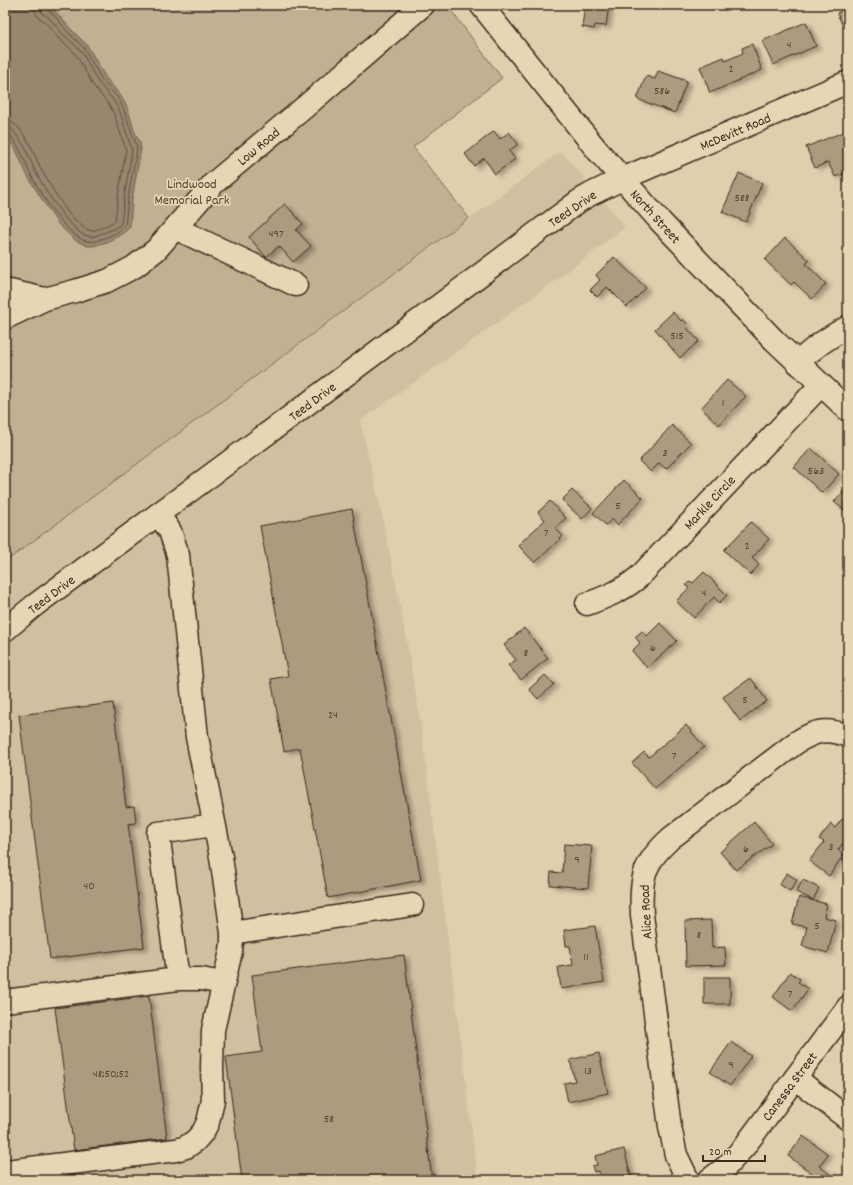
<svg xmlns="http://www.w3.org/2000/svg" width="853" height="1185" viewBox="0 0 853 1185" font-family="Dekko,sans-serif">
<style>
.built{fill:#d1bfa0}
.green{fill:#c2b093;stroke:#7e6d58}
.water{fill:#98876e;stroke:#73624e}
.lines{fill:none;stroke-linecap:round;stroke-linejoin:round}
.shore{stroke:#604f3e;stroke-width:1}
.building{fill:#ad9b80;stroke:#3b2a1e;filter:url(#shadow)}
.minor-casing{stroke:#3b2a1e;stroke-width:25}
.major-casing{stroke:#3b2a1e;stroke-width:25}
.minor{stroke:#e7d5b3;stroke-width:22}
.major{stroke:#e7d5b3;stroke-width:22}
.labels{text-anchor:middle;stroke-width:3.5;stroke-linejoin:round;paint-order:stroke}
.number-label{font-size:12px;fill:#584636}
.street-label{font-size:14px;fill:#3b2a1e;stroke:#e7d5b3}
.park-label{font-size:14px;fill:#4f3e30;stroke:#e7d5b3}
</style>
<defs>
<filter id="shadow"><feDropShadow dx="4.5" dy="2.5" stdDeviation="2" flood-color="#0004"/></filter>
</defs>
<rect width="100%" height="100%" fill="#e0cead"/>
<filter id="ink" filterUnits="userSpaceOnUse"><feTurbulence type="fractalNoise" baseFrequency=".025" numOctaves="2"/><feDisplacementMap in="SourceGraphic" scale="8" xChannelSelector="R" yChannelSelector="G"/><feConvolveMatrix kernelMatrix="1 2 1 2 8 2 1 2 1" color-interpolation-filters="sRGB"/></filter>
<g filter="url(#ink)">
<path class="built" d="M561,151L625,227L562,276L360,421L380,505L402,615L421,725L478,1180H5V562Z"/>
<path class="green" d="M5,5H447L502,78L413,147L469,218L5,562Z"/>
<path class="water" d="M5,5H47L55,11L71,29L87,45L106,78L121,96L128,109L134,130L140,143L141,149L132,199L130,227L125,232L119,236L107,242L93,246H87L75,240L58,224L41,198L27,175L16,150L5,134Z"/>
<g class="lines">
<path class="shore" d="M5,121L13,123L19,128L30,144L41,169L53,190L69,214L84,228L92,231L101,228L115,221L118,197L126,150L114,114L109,105L93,85L78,58L73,51L59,39L45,22L38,17L35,11L34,5
M5,127L11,128L14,132L25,147L35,171L48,194L65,218L80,233L84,235L92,237L114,229L121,224L124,198L132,150L120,112L114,101L98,82L83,54L77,47L64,35L49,18L42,13L40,5
M5,132C15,134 26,164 30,173C39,191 66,236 86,241C92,242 96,241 101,239C110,236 119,233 125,226L128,198L137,149L136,144L131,131L124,110L118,98L102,80L84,48L68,32L53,14L46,9L45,5"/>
</g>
<path class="building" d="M585,5H609L606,26L595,25L594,29L582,27Z
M848,8V33H846L837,13Z
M806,22L816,46L773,65L762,41Z
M752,44L762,70L710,93L700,67L724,57L725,61L743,53L742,48Z
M658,71L687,81L675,113L637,99L646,76L655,79Z
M848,130V164H846L848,172L835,177L828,162L815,168L806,147Z
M494,131L500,139L509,132L518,144L509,151L515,159L495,174L484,158L474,166L465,154Z
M739,173L762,183L746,222L722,212Z
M285,204L303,224L296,230L311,246L293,262L279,246L266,257L249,237Z
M785,238L809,260L806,264L826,284L812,299L794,282L791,285L765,260Z
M614,257L646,288L627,307L607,287L597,297L590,290L600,280L596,275Z
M673,312L681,321L683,319L688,325L686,327L699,341L680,358L655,329Z
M727,380L746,396L719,425L701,408Z
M672,425L691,443L666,469L659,463L651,472L639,461Z
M811,448L839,474L822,493L794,467Z
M624,480L643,498L617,525L612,519L606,525L593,513Z
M848,486V513L834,502Z
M572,490L592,508L582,519L562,500Z
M550,501L566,518L555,528L563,536L535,563L518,545L545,520L538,512Z
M352,509L421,880L328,898L300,748L284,751L271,679L288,676L260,526Z
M751,522L769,539L752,558L759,565L750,575L724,550Z
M704,572L727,595L719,603L714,597L694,618L676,601L689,588L686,585L690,581L693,583Z
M660,623L677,641L647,668L632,651L640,643L635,637L642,631L647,636Z
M524,628L548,658L521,680L508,665L516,660L504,645Z
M545,675L554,684L538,699L529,689Z
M751,678L767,701L740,721L723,697Z
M113,703L126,807L134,806L136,823L128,824L144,947L50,959L19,715Z
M686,725L704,747L655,789L632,763L644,752L649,757Z
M842,819L848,824V836L838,850L844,854L829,876L809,861L824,842L819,839L831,824L835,828Z
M754,822L772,844L736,870L720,852Z
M564,844L592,846L588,888L550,885L551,872L562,873Z
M787,873L797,880L790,891L779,884Z
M803,880L819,888L813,900L796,892Z
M799,897L827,904L824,917L836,920L828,953L802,946L807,927L792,924Z
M711,920L712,948L725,947L726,965L686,966L685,921Z
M595,926L604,982L561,989L558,967L573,965L570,946H566L564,930Z
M404,955L432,1180H242L226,1057L262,1052L252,975Z
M790,972L800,979L798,982L808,989L792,1011L773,997Z
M704,977H730V1004H704Z
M149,996L167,1138L74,1150L55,1008Z
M731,1042L751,1056L730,1086L710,1072Z
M599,1053L608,1093L568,1102L564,1083L575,1081L570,1060Z
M803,1136L828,1154L819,1166L834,1177L832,1180H808L807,1179L812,1173L788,1156Z
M624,1149L632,1180H590V1179L601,1176L599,1171L594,1172L592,1166L597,1165L595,1156Z"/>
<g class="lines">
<g class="minor-casing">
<path id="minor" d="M175,228L296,285
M5,290L45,299
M5,318L45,299L75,291L107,281L134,267L156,250L214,183L306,106L423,5
M798,363C812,348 829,337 848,327
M587,604C606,597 624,590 640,576L821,385
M5,630L35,605L283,422L579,201L591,194L622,179L848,82
M232,933L412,905
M178,979L158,833L214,825
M5,1001L178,979H201L223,983
M795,1078L848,1119
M7,1171L176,1150L186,1147L195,1141L203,1132L208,1122L213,1100L212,1067L213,1030L231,951L232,942V933L221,857L197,737L178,555L170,531L158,514
M688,1180L676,1155L670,1127L642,915C640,878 643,863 671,838L797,742C816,730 827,728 848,736
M709,1180L726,1167L744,1147L848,1007"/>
</g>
<g class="major-casing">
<path id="major" d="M481,5L597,150L660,221L774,340L848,410"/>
</g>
<use href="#minor" class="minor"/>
<use href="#major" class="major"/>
</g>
</g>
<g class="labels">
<g class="number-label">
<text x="789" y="48">4</text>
<text x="731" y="72">2</text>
<text x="662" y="94">586</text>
<text x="742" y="201">588</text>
<text x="276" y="237">497</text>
<text x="677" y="339">515</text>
<text x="723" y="406">1</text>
<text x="665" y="456">3</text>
<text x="816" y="474">563</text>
<text x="618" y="509">5</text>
<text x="546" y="536">7</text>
<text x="747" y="549">2</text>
<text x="704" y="596">4</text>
<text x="653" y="651">6</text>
<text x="526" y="656">8</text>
<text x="745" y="703">5</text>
<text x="333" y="718">24</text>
<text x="674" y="759">7</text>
<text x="831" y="850">3</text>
<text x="746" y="852">6</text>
<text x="577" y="863">9</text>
<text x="89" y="889">40</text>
<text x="817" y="929">5</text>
<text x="699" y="938">8</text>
<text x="586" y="960">11</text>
<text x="790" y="997">7</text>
<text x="731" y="1068">9</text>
<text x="588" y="1074">13</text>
<text x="111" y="1077">48;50;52</text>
<text x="329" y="1122">58</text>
</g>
<g class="street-label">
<text transform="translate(735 131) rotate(-23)" y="5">McDevitt Road</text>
<text transform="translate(258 146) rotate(-40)" y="5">Low Road</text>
<text transform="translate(572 208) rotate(-34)" y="5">Teed Drive</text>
<text transform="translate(656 216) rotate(48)" y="5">North Street</text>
<text transform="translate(312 401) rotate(-37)" y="5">Teed Drive</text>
<text transform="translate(709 502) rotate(-47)" y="5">Markle Circle</text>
<text transform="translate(51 594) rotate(-37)" y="5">Teed Drive</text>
<text transform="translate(645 912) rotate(-93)" y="5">Alice Road</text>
<text transform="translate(789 1086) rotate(-53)" y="5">Canessa Street</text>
</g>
<g class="park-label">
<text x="192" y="188">Lindwood<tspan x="192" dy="16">Memorial Park</tspan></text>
</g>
</g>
<rect width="853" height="1185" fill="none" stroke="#e7d5b3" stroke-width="20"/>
<rect x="10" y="10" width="833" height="1165" fill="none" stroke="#3b2a1e" stroke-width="1.5" filter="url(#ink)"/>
<path d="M703 1155v6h62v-6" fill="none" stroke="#3b2a1e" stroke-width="2"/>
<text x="709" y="1155" font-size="12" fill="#3b2a1e" stroke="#e7d5b3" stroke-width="3" paint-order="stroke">20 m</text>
</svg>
